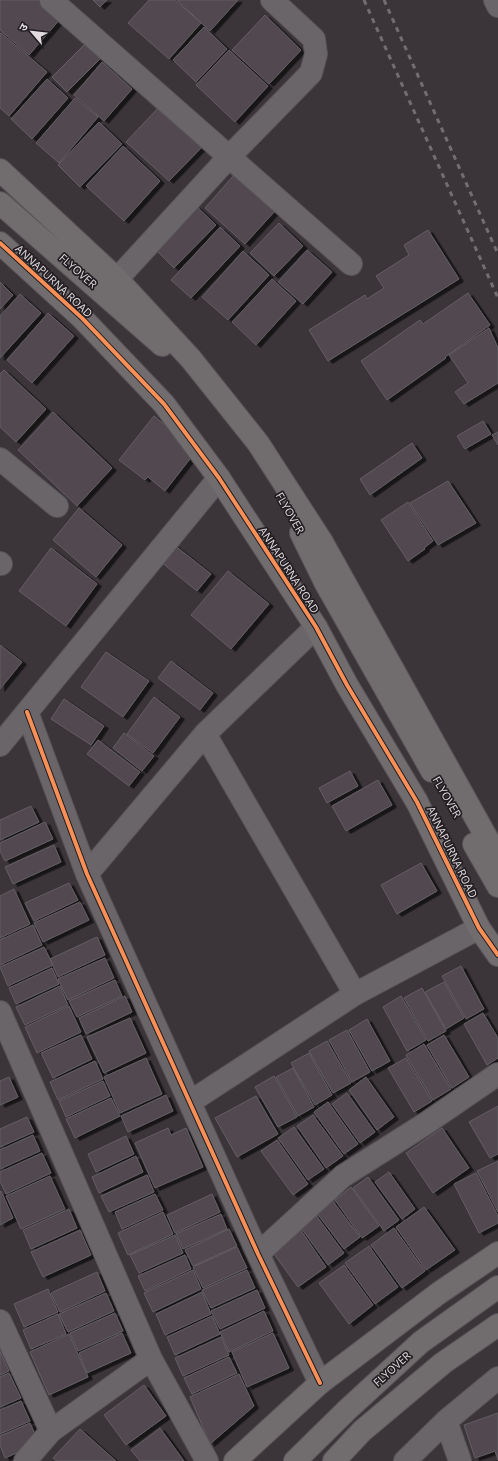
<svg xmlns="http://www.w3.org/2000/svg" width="498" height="1461" viewBox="0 0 498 1461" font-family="'Open Sans','Noto Sans Devanagari',sans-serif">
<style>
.building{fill:#514850;stroke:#635e62;filter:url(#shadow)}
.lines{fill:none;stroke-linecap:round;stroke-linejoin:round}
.street-casing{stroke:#585357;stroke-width:24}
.secondary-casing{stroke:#585357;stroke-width:24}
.street{stroke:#696569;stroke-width:22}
.secondary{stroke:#716c6d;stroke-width:22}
.rail{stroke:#716d70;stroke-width:3;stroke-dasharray:5 5;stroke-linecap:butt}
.cycleway-casing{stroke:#211d21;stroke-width:6}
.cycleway{stroke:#f78f57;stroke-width:4}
.labels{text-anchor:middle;stroke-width:3.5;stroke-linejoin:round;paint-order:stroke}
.street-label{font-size:11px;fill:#e1dbe0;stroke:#211d21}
</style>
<defs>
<filter id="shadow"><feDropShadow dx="4.5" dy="2.5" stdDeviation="0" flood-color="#0009"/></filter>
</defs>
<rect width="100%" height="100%" fill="#3b353a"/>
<path class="building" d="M0,0H40L61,18L29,55L0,30Z
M93,0H107L100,7Z
M149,0H175L201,23L169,59L128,23Z
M177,0H238L210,31Z
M265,15L301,50L269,84L232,50Z
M204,27L227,49L196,82L173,60Z
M1,33L47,72L9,116L0,108V34Z
M85,44L100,59L67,92L52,77Z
M229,50L268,86L235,122L196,85Z
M102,62L132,89L104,121L74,95Z
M47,79L68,98L32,139L11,119Z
M75,98L98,117L59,163L36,143Z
M159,107L202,147L169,181L126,142Z
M99,122L122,144L80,187L58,165Z
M123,146L160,181L124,221L86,186Z
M234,175L275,211L245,244L205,208Z
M196,206L216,225L174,268L155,249Z
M279,223L303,246L274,276L250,253Z
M220,227L240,246L191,298L171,280Z
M428,230L459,279L328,361L309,330L365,295L367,299L384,288L376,276L409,255L404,245Z
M307,250L332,272L303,304L278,282Z
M243,251L269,275L228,320L202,297Z
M272,279L296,301L256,345L232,322Z
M0,282L13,295L0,309Z
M468,293L490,325L445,357L446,358L387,400L361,361L420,320L423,324Z
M20,294L41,313L0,358V316Z
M48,313L74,336L32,383L7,360Z
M489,328L498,348V383L464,404L455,392L468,383L449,355Z
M4,370L46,409L16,442L0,427V374Z
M53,412L112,468L77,506L18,450Z
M154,416L180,437L177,442L193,455L165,491L148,477L145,480L119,460Z
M483,421L491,434L465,449L457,436Z
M498,432V445L492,435Z
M412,443L422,458L370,495L360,479Z
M448,481L476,523L438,545L410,503Z
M408,502L433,541L424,548L425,549L408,561L381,520Z
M79,508L122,545L96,577L53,540Z
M174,545L211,574L197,591L161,562Z
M51,548L97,584L66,626L19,591Z
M228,571L269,604L231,649L191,615Z
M0,645L22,662L0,689Z
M106,652L149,681L123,717L81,687Z
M171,661L213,693L200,710L158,678Z
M154,697L180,717L153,753L127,734Z
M64,699L104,726L91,745L51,719Z
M124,733L154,756L142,771L113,748Z
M98,740L140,772L129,786L87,754Z
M350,771L358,786L327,803L319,788Z
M378,780L392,805L346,831L332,806Z
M31,806L39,822L0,840V820Z
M45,822L53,839L5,861L0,851V843Z
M54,845L61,862L13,884L5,867Z
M421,863L437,891L397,914L381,885Z
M69,883L78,900L34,921L25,903Z
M14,889L30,924L0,938V896Z
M80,902L89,920L43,942L34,923Z
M33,925L42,945L0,965V940Z
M97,937L105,955L58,977L50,959Z
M44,947L53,965L8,986L0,967Z
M105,958L114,978L68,1000L58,979Z
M461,966L484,1009L466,1019L442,976Z
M52,968L59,984L16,1004L9,988Z
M115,980L122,996L77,1017L69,1001Z
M444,982L464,1018L446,1029L425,992Z
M60,986L68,1005L25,1025L16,1007Z
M422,988L446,1031L428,1041L404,998Z
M125,996L132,1012L86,1034L79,1018Z
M401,996L426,1040L407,1051L383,1007Z
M69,1006L81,1032L37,1053L25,1027Z
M483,1013L498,1038V1058L487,1065L464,1024Z
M130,1018L146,1053L104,1073L87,1037Z
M367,1019L390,1061L372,1071L349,1030Z
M347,1030L370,1072L352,1082L329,1040Z
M81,1035L92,1059L53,1078L41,1053Z
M444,1035L469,1077L452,1088L427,1045Z
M327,1041L351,1083L333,1093L309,1051Z
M424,1044L451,1089L433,1100L406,1055Z
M309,1053L332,1095L315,1105L291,1063Z
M146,1058L162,1094L120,1113L104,1077Z
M406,1058L432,1101L414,1112L388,1068Z
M95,1061L103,1079L58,1100L50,1082Z
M293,1068L314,1107L298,1116L276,1077Z
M274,1076L297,1117L278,1127L255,1087Z
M9,1077L18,1097L0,1105V1081Z
M366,1077L394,1117L377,1130L349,1090Z
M103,1081L110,1096L66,1117L59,1101Z
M347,1093L375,1132L360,1143L332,1104Z
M166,1095L173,1111L128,1132L121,1116Z
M256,1096L278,1134L237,1157L215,1118Z
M111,1098L120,1116L75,1138L66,1119Z
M328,1102L358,1144L344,1154L314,1112Z
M498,1106V1154L490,1158L469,1122Z
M313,1115L343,1156L326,1168L297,1126Z
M27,1117L34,1132L0,1147V1129Z
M294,1127L324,1169L308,1180L278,1138Z
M168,1128L171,1135L186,1128L203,1167L155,1188L135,1143Z
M442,1128L469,1168L433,1193L406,1153Z
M33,1135L40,1151L0,1169V1150Z
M126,1136L134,1154L96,1172L88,1154Z
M277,1140L308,1184L293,1195L261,1151Z
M42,1153L51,1173L6,1194L0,1181V1172Z
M136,1156L143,1172L99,1193L92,1177Z
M498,1161V1212L477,1171Z
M389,1172L415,1209L402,1219L375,1182Z
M476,1173L498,1216V1223L479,1233L454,1184Z
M147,1175L154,1192L109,1212L101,1196Z
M50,1176L65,1209L21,1229L6,1196Z
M368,1177L399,1220L384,1231L353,1188Z
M351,1187L379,1226L362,1238L335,1200Z
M1,1191L13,1218L0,1225V1192Z
M155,1194L163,1210L122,1229L115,1212Z
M212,1194L220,1212L175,1233L167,1215Z
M332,1200L360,1237L344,1249L316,1212Z
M424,1207L455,1250L426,1270L396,1227Z
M69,1209L77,1228L31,1249L23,1230Z
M163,1212L173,1234L128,1255L118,1233Z
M221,1214L227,1229L183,1249L176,1234Z
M315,1214L344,1253L328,1265L299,1225Z
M298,1226L326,1267L298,1287L269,1247Z
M394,1228L425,1271L402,1288L371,1245Z
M229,1229L237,1246L193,1266L185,1250Z
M80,1230L91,1255L43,1277L31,1252Z
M175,1235L183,1253L139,1273L130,1255Z
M369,1246L398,1287L375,1304L345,1263Z
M237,1247L247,1268L203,1288L193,1267Z
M185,1255L191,1269L145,1291L138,1276Z
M344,1265L373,1305L349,1324L319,1283Z
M193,1270L201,1289L153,1312L144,1293Z
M247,1270L255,1288L211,1308L202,1290Z
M97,1272L105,1291L60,1312L51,1293Z
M48,1289L58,1312L24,1327L14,1304Z
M257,1290L265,1308L220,1329L211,1311Z
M202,1292L211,1314L165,1335L156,1314Z
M106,1293L114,1311L68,1332L59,1314Z
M264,1311L273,1331L229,1352L220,1332Z
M115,1313L123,1331L78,1351L70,1333Z
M58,1314L66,1334L31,1349L23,1330Z
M212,1316L220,1334L175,1355L167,1337Z
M122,1333L131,1353L87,1373L79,1353Z
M273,1333L289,1368L247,1387L232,1352Z
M69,1334L88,1377L49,1395L30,1352Z
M221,1337L229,1355L183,1376L175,1358Z
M0,1351L9,1371L0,1375Z
M229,1357L237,1373L192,1394L184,1378Z
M9,1373L21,1398L0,1407V1377Z
M239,1374L254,1406L210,1444L190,1397Z
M144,1385L166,1416L126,1445L104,1415Z
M21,1401L30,1421L0,1434V1410Z
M498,1413V1460L495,1451L475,1458L464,1425Z
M30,1423L39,1443L5,1458L0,1445V1436Z
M160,1428L184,1461H140L131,1450Z
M80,1429L116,1461H57L53,1458Z"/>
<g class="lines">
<g class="street-casing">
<path id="street" d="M51,0L351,264
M495,0L498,6
M117,279L229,157L311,73L316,54L314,39L272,0
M0,459L57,506
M0,563L1,564
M27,712L87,874L258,1254L320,1383
M205,734L355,994
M0,745L219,478
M87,874L205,734L316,627
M0,1012L151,1359L207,1461
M190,1102L355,994L479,928
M258,1254L343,1176L425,1124L498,1074
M0,1321L51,1431
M446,1421L460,1461
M25,1461L51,1431L151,1359
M405,1461L446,1421L498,1378"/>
</g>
<g class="secondary-casing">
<path id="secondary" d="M0,170L117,279L191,359L258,443L322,542L498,858
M0,203L162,345
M0,243L82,318L164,404L219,478L316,627L347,685L417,802L479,928L498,955
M301,533L325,582L432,771
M474,844L498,886
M235,1461L320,1383L439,1293L498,1253
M295,1461L348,1409L421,1342L498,1287
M334,1461L362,1431L443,1363L498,1325"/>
</g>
<use href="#street" class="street"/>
<use href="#secondary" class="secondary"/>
<path class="rail" d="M364,0L498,298
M384,0L498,254"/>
<g class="cycleway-casing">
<path id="cycleway" d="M0,243L82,318L164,404L219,478L316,627L347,685L417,802L479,928L498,955
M27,712L87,874L258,1254L320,1383"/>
</g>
<use href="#cycleway" class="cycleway"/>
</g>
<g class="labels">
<g class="street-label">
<text transform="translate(78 271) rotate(41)" y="4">FLYOVER</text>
<text transform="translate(54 281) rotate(43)" y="4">ANNAPURNA ROAD</text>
<text transform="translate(290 513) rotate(60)" y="4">FLYOVER</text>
<text transform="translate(289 570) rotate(57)" y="4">ANNAPURNA ROAD</text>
<text transform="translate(447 797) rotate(60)" y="4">FLYOVER</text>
<text transform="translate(452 852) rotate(64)" y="4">ANNAPURNA ROAD</text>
<text transform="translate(392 1369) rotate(-42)" y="4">FLYOVER</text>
</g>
</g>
<g transform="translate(32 32) rotate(298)" stroke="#211d21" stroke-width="3" paint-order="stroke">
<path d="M0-3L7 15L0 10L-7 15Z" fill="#e1dbe0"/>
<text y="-6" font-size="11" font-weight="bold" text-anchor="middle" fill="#e1dbe0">उ</text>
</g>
</svg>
